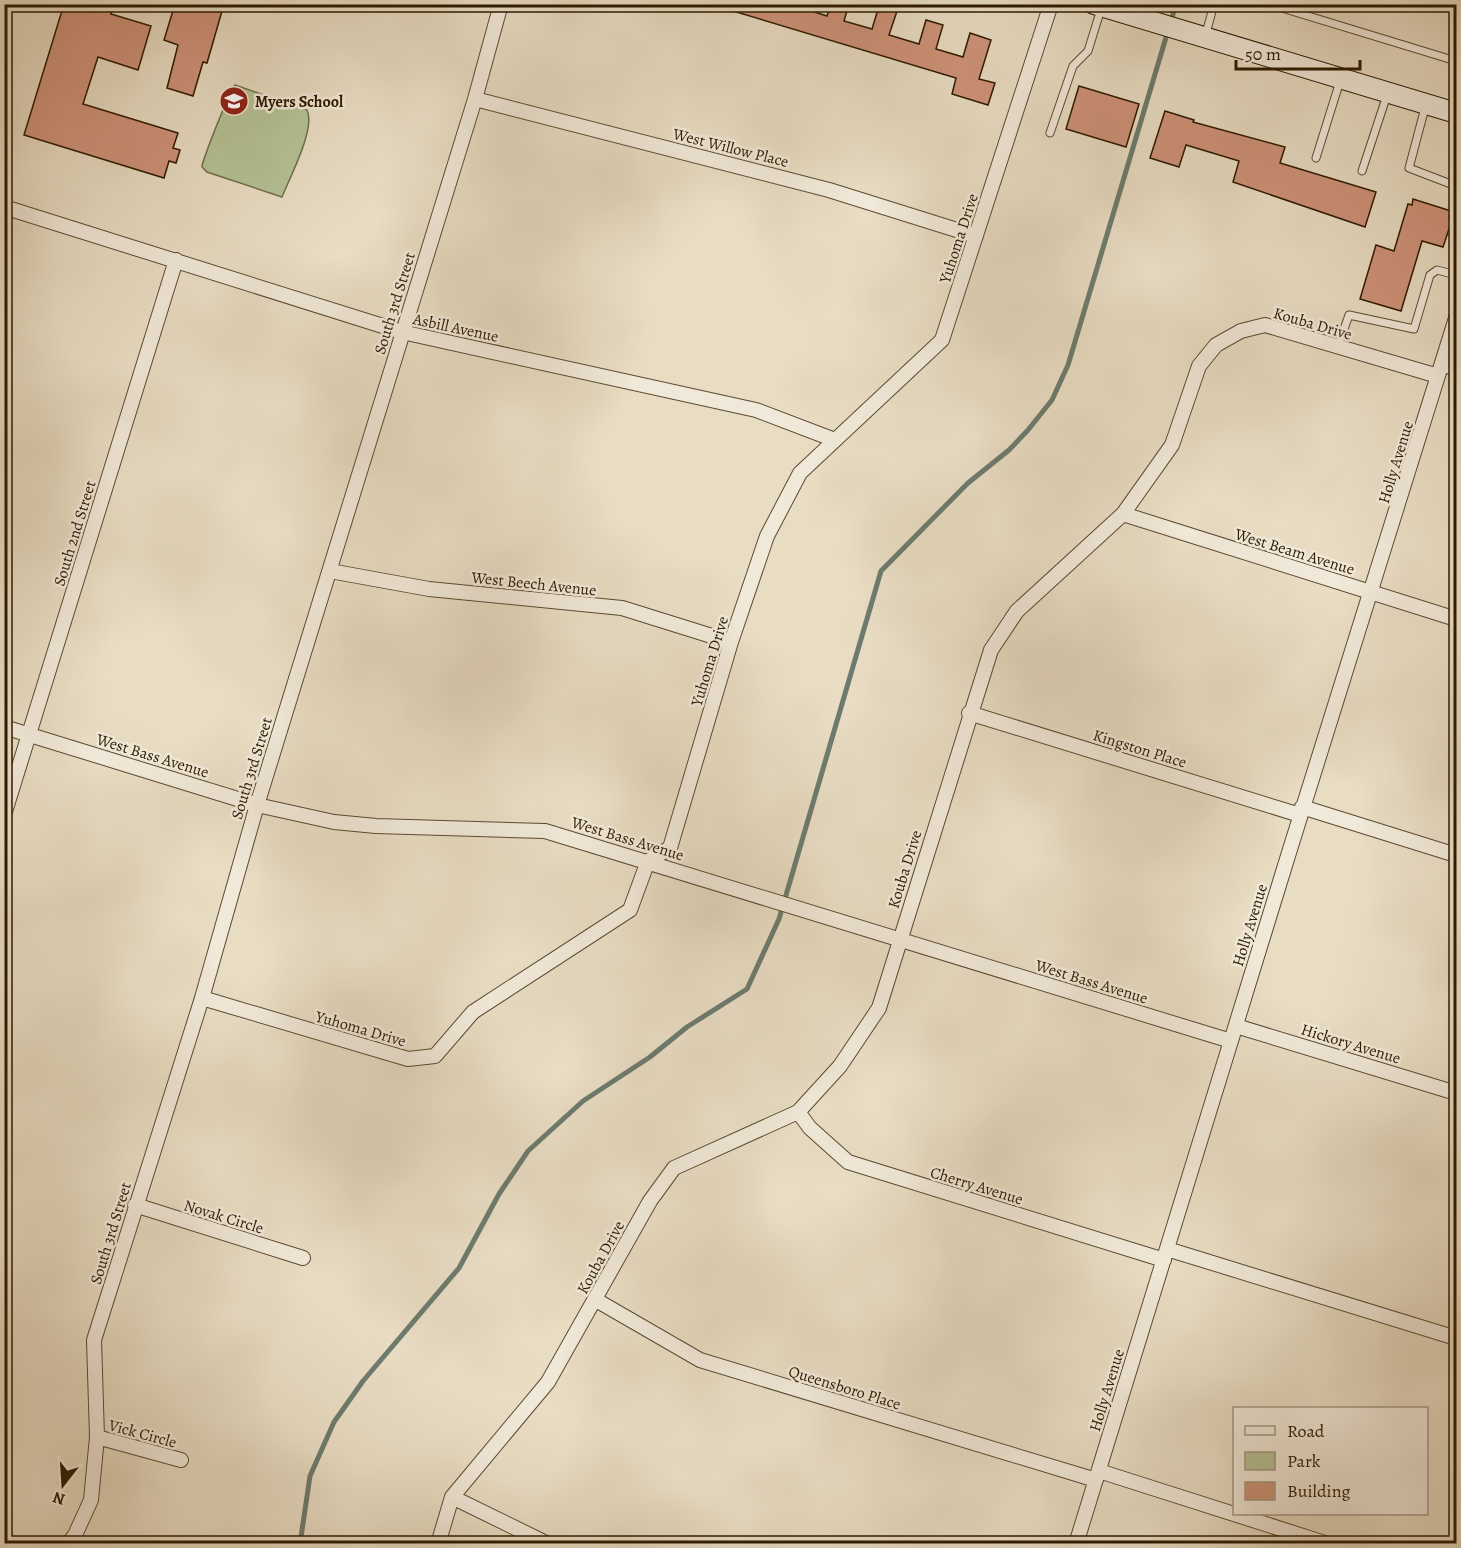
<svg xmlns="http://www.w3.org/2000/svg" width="1461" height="1548" viewBox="0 0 1461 1548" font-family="Alegreya,serif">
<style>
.green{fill:#b4c195;stroke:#706e4a;stroke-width:1.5}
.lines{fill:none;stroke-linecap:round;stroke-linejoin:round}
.stream{stroke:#6d7b6e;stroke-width:5}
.building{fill:#ce9279;stroke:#2d1a00;stroke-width:1.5}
.lane-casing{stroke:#5c4a31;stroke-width:9}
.street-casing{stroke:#5c4a31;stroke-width:16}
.secondary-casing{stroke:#2d1a00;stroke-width:22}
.lane{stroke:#f0e8d8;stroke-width:7}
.street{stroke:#f0e8d8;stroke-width:14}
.secondary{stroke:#f0e8d8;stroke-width:20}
.labels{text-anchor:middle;stroke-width:5;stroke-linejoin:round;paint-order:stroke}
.poi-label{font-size:16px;font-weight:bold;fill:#2d1a00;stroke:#f0e8d8;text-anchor:start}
.street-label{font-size:16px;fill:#2d1a00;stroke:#f0e8d8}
</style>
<rect width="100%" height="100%" fill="#e8dcc3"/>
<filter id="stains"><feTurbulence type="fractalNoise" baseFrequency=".00333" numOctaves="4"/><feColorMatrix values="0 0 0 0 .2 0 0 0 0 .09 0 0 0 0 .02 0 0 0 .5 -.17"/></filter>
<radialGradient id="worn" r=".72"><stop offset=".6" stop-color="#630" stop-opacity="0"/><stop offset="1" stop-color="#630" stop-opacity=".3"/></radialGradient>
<path class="green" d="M235,85L307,110C316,128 290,177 282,197L207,172L202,167C202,161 230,90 235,85Z"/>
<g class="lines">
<path class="stream" d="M300,1544L310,1476L334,1422L363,1381L459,1268L499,1194L528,1151L583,1101L650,1057L687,1027L747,989L779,919L881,571L968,483L1009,450L1028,430L1052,400L1068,365L1176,4"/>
</g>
<path class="building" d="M64,4H114L111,14L151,26L138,70L98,57L83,104L178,133L173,148L180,150L176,163L169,161L164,178L24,135Z
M175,4H224L207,63L203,62L193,96L167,88L178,45L164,40Z
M724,4H799V7L827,16L831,4H849L844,21L872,29L879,6L897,11L889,35L919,44L926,20L943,25L936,49L963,57L970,33L991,40L979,79L995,83L988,105L952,94L956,78L723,8Z
M1079,86L1139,104L1126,147L1066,129Z
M1165,111L1194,120L1193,122L1285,147L1280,163L1376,192L1365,227L1233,182L1239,161L1186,145L1179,167L1150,158Z
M1413,199L1451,211L1449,217H1453L1443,247L1422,241L1401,311L1360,299L1376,245L1394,251L1408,204L1412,205Z"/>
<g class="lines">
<g class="lane-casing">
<path id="lane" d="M1269,4L1456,61
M1205,37L1214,4
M1426,104L1409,168L1456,186
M1050,133L1073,66L1088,51L1101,9
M1316,158L1340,81
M1362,171L1387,95
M1338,346L1349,315L1414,329L1430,275L1437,270L1456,275
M1441,367L1456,373"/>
</g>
<g class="street-casing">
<path id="street" d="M475,99L829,190L976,236
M4,207L402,332L756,410L835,440
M1123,514L1456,619
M330,571L429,589L622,608L731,642
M969,713L1300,815
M4,727L257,805L334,822L376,826L545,831L1231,1041
M1302,807L1456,855
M4,815L176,260
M202,998L408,1059L435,1056L473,1012L630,910L648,861L670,848L731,642L767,536L800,473L942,340L1051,4
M1236,1026L1456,1093
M798,1112L810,1128L848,1162L1164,1260
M135,1205L303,1258
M1167,1249L1456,1338
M596,1300L700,1360L1096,1480
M97,1437L181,1460
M1099,1471L1328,1544
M452,1497L548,1544
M68,1544L75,1535L91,1500L97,1437L94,1340L202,998L257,805L475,99L501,4
M438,1544L452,1497L548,1382L650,1201L674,1168L798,1112L840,1066L879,1008L991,650L1017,611L1123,514L1172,445L1199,366L1216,345L1241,331L1265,325L1438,376
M1076,1544C1202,1135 1327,726 1456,318"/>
</g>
<g class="secondary-casing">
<path id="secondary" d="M1094,4L1456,113"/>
</g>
<use href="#lane" class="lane"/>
<use href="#street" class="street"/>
<use href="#secondary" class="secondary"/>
</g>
<defs>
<g id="school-disc" transform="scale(1.5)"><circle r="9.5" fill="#8f2418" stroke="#f0e8d8"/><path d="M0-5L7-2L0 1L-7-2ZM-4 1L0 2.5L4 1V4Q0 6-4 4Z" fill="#fff"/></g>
</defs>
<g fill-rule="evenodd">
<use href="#school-disc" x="234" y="101"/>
</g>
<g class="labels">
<g class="poi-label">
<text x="255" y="107">Myers School</text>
</g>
<g class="street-label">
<text transform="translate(731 147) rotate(14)" y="6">West Willow Place</text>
<text transform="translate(958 238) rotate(-72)" y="6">Yuhoma Drive</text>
<text transform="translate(394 303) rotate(-73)" y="6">South 3rd Street</text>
<text transform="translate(1313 323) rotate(16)" y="6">Kouba Drive</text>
<text transform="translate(456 327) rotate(12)" y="6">Asbill Avenue</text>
<text transform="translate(1395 462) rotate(-73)" y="6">Holly Avenue</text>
<text transform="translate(74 533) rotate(-73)" y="6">South 2nd Street</text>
<text transform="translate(1295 551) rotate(17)" y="6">West Beam Avenue</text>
<text transform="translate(534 583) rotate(6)" y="6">West Beech Avenue</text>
<text transform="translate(709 661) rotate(-73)" y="6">Yuhoma Drive</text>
<text transform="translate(1140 748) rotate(17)" y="6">Kingston Place</text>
<text transform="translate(153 755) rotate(17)" y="6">West Bass Avenue</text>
<text transform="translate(251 768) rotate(-73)" y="6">South 3rd Street</text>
<text transform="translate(628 838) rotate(17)" y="6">West Bass Avenue</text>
<text transform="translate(904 869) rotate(-73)" y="6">Kouba Drive</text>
<text transform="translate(1249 925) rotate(-73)" y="6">Holly Avenue</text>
<text transform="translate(1092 981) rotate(17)" y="6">West Bass Avenue</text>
<text transform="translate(361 1028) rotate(16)" y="6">Yuhoma Drive</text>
<text transform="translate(1351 1043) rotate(17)" y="6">Hickory Avenue</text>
<text transform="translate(977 1185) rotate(17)" y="6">Cherry Avenue</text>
<text transform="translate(224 1216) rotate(17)" y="6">Novak Circle</text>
<text transform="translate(110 1233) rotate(-73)" y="6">South 3rd Street</text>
<text transform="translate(600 1257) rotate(-61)" y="6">Kouba Drive</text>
<text transform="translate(845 1387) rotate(17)" y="6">Queensboro Place</text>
<text transform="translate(1106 1390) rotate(-73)" y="6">Holly Avenue</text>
<text transform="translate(143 1433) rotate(15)" y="6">Vick Circle</text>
</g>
</g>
<rect width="1461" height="1548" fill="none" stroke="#e8dcc3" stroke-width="24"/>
<rect x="6" y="6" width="1449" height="1536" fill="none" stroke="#2d1a00" stroke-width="3"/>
<rect x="12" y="12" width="1437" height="1524" fill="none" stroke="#2d1a00" stroke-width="1.5"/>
<rect x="1233" y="1407" width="195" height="108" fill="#f0e8d8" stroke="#a29682" stroke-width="1.5"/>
<rect x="1245" y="1426" width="30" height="9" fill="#f0e8d8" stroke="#a29682" stroke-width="1.5"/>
<text x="1287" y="1437" font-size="18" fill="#2d1a00">Road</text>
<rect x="1245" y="1452" width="30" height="18" fill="#b4c195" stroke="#a29682" stroke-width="1.5"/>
<text x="1287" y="1467" font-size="18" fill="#2d1a00">Park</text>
<rect x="1245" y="1482" width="30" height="18" fill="#ce9279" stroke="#a29682" stroke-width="1.5"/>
<text x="1287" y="1497" font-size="18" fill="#2d1a00">Building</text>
<g transform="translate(63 1485) rotate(197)" stroke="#f0e8d8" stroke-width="4.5" paint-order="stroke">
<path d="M0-4.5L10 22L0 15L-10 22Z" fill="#2d1a00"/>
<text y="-9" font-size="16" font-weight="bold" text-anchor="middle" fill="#2d1a00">N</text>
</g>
<path d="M1236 60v9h124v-9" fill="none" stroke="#2d1a00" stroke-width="3"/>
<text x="1245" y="60" font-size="18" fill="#2d1a00" stroke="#f0e8d8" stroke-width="4.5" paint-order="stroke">50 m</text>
<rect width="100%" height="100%" filter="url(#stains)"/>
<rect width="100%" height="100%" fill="url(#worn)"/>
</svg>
